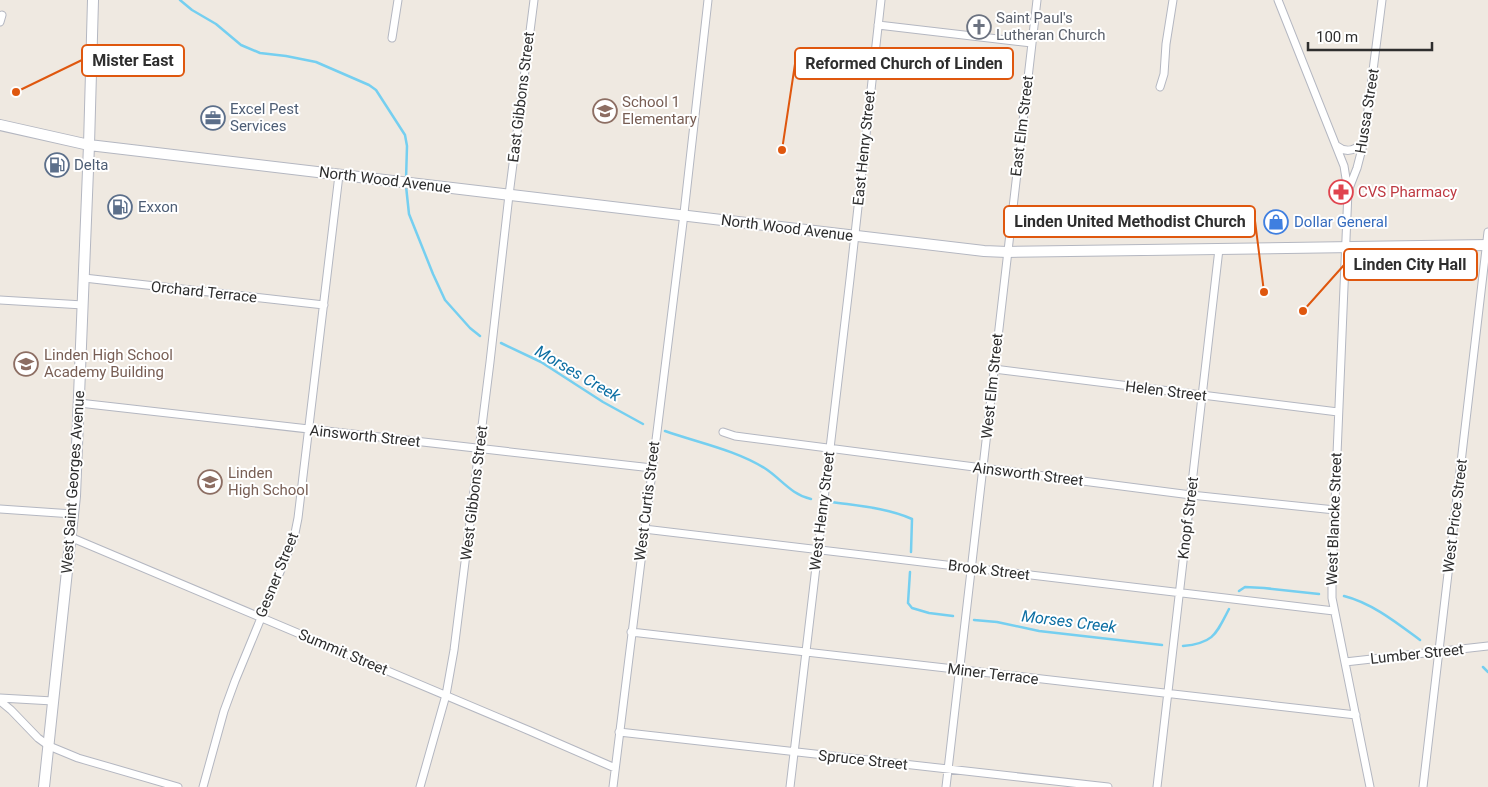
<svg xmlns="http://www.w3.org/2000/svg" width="1488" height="787" viewBox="0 0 1488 787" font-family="Roboto,sans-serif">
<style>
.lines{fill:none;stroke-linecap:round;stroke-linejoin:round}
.stream{stroke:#75cff0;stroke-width:2.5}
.minor-casing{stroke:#b4b7c1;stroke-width:9}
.secondary-casing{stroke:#b4b7c1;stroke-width:12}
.minor{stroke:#fff;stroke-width:7}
.secondary{stroke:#fff;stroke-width:10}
.labels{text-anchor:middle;stroke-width:4;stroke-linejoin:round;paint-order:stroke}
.worship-label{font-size:15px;fill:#5b616d;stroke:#fff;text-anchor:start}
.street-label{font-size:15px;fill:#2e2e2e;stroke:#fff}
.education-label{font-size:15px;fill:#785e54;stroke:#fff;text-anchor:start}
.service-label{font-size:15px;fill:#4e5e75;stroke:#fff;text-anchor:start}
.health-label{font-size:15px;fill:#be3a42;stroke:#fff;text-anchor:start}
.shop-label{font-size:15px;fill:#366cbe;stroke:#fff;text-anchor:start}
.water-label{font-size:16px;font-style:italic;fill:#0d6fa3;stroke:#fff}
.leader{fill:none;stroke:#df570e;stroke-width:2}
.callout-dot{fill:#df570e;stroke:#fff;stroke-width:2}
.callout{fill:#fff;stroke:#df570e;stroke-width:2}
.callout-label{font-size:16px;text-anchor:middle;font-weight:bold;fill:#2e2e2e}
</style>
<rect width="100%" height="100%" fill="#efe9e1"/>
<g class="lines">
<path class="stream" d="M180,0L192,10L216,24L241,45L260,53L286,56L316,62L369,85L376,90L405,135L407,146L406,180
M406,186L409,214L433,274L445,300L470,328L480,336
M501,343L541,362L603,402L643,424
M665,431C699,443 736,450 766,469C781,479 792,495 811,499
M832,502C859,506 887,508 912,519L911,552
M910,572L908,603L912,608L929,613L953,616
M1239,591L1245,587L1264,588L1319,594
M1344,596C1372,603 1397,623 1420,640
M974,620L997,622L1039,631L1162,645
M1183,646C1214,643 1216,634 1229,609
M1483,667L1488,672"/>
<g class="minor-casing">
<path id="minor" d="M1278,0L1344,166L1348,191L1332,574V598L1370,787
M0,22L2,15
M878,25L1032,43
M392,38L398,0
M1160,87L1164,74L1166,44L1173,0
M1337,146C1347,154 1356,150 1364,141
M1348,191L1357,168L1364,141L1382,0
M84,278L324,305
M0,300L83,305
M994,369L1338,412
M79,403L652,468
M723,432L735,436L1191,495L1335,510
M0,509L73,514
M644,529L1334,611
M70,537L530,731L615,768
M631,632L1356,715
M1345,662L1488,646
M0,698L53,701
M0,701L11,710L38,738L49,746L78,758L178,787
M619,732L1108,787
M203,787L224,711L235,681L294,538L298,518L339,175
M420,787L446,695L454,650L490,362L509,195L534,0
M613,787L683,222L708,0
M790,787L850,279L881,0
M946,787L1037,0
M1157,787L1219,249
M1423,787L1488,232"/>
</g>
<g class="secondary-casing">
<path id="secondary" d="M0,125L89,145L984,251L1007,252L1488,245
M44,787L75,496L89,145L93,0"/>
</g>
<use href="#minor" class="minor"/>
<use href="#secondary" class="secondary"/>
</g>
<defs>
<g id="church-ring" transform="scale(1.25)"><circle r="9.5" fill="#fff" stroke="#6b7280" stroke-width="1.5"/><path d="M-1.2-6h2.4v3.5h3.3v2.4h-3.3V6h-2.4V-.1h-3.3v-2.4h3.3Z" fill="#6b7280"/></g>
<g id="school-ring" transform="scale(1.25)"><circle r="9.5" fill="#fff" stroke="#8d6e63" stroke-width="1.5"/><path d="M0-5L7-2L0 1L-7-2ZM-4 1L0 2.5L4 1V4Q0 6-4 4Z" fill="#8d6e63"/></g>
<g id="office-ring" transform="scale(1.25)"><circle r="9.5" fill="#fff" stroke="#5c6f8a" stroke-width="1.5"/><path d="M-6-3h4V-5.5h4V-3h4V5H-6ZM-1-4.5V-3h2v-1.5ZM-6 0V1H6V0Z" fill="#5c6f8a"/></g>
<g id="fuel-ring" transform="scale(1.25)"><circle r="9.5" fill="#fff" stroke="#5c6f8a" stroke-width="1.5"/><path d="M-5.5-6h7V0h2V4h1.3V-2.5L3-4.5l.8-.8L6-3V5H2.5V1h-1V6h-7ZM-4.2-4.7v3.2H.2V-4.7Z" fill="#5c6f8a"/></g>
<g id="pharmacy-ring" transform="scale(1.25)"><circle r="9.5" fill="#fff" stroke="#e0444e" stroke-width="1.5"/><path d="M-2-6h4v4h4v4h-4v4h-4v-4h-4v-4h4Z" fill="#e0444e"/></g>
<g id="shop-ring" transform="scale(1.25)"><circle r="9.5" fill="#fff" stroke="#3f7fe0" stroke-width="1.5"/><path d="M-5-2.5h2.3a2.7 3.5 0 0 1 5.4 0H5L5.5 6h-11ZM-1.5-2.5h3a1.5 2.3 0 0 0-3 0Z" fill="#3f7fe0"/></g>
</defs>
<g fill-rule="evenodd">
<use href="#church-ring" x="979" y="27"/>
<use href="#school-ring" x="605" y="111"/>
<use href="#office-ring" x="213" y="118"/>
<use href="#fuel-ring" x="57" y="165"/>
<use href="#pharmacy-ring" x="1341" y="192"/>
<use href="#fuel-ring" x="120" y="207"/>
<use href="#shop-ring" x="1276" y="222"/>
<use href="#school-ring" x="26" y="364"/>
<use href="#school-ring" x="210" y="482"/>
</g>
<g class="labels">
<g class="worship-label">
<text x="996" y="23">Saint Paul's<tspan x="996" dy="17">Lutheran Church</tspan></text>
</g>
<g class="street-label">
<text transform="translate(521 97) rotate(-83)" y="5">East Gibbons Street</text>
<text transform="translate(1367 111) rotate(-81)" y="5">Hussa Street</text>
<text transform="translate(1022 126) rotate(-83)" y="5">East Elm Street</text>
<text transform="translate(864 148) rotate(-84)" y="5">East Henry Street</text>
<text transform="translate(385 180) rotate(7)" y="5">North Wood Avenue</text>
<text transform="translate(787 228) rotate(7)" y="5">North Wood Avenue</text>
<text transform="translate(204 292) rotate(6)" y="5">Orchard Terrace</text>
<text transform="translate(992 386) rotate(-84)" y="5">West Elm Street</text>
<text transform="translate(1166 391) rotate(7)" y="5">Helen Street</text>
<text transform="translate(365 436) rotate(6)" y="5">Ainsworth Street</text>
<text transform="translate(1028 474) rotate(7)" y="5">Ainsworth Street</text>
<text transform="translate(73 482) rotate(-86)" y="5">West Saint Georges Avenue</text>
<text transform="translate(474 493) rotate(-83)" y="5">West Gibbons Street</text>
<text transform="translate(647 501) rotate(-83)" y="5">West Curtis Street</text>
<text transform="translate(822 511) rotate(-83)" y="5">West Henry Street</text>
<text transform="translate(1455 516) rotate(-83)" y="5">West Price Street</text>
<text transform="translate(1188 518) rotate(-83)" y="5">Knopf Street</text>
<text transform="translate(1334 519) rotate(-88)" y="5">West Blancke Street</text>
<text transform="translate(989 570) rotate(7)" y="5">Brook Street</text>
<text transform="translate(277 575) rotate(-68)" y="5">Gesner Street</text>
<text transform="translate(343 652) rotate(23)" y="5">Summit Street</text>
<text transform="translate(1417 654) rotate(-6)" y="5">Lumber Street</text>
<text transform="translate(993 674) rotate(7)" y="5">Miner Terrace</text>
<text transform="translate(863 760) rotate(6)" y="5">Spruce Street</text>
</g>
<g class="education-label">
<text x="622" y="107">School 1<tspan x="622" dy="17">Elementary</tspan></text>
<text x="44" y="360">Linden High School<tspan x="44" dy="17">Academy Building</tspan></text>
<text x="228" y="478">Linden<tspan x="228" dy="17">High School</tspan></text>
</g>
<g class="service-label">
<text x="230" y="114">Excel Pest<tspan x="230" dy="17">Services</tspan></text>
<text x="74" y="170">Delta</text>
<text x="138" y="212">Exxon</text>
</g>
<g class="health-label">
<text x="1358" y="197">CVS Pharmacy</text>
</g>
<g class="shop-label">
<text x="1294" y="227">Dollar General</text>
</g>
<g class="water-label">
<text transform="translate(578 373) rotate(30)" y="6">Morses Creek</text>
<text transform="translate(1069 621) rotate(7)" y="6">Morses Creek</text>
</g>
</g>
<path class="leader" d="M16 92L82 60M782 150L795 64M1264 292L1255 221M1303 311L1344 265"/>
<g class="callout-dot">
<circle cx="16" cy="92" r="5"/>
<circle cx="782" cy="150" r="5"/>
<circle cx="1264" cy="292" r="5"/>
<circle cx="1303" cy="311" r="5"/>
</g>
<g class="callout">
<rect x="82" y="45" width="102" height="31" rx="5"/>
<rect x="795" y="48" width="218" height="31" rx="5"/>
<rect x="1004" y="206" width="251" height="31" rx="5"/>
<rect x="1344" y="249" width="133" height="31" rx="5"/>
</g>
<g class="callout-label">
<text x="133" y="66">Mister East</text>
<text x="904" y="69">Reformed Church of Linden</text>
<text x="1130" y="227">Linden United Methodist Church</text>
<text x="1410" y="270">Linden City Hall</text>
</g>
<path d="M1308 42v8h124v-8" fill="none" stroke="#2e2e2e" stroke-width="2.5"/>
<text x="1316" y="42" font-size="15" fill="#2e2e2e" stroke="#ffffff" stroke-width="4" paint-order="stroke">100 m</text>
</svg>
